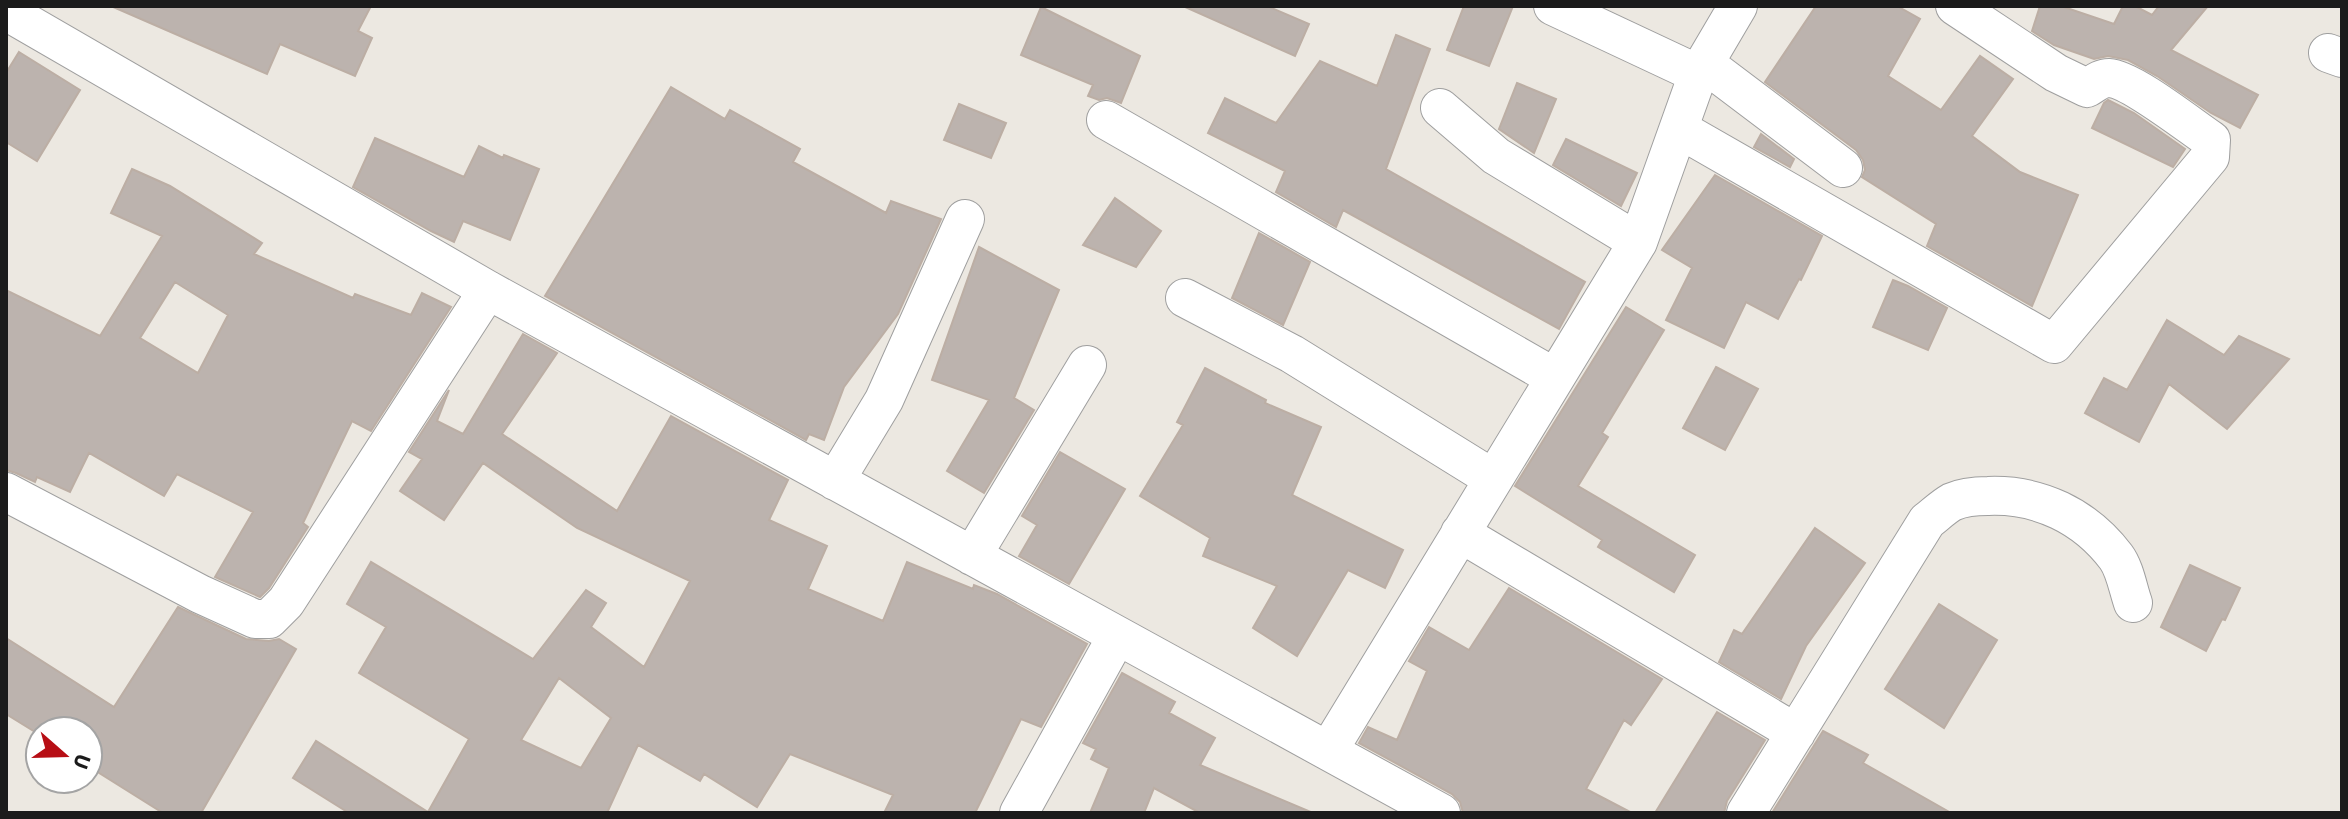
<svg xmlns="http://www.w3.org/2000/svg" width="2348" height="819" viewBox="0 0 2348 819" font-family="'Source Sans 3',sans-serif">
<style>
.building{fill:#bcb3ae;stroke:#bcaea4;stroke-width:2;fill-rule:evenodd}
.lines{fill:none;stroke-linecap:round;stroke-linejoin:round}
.minor-casing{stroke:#9f9f9f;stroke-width:40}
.minor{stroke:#fff;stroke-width:38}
</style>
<rect width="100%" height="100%" fill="#ece8e1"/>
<path class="building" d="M111,6H371L358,31L372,38L355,76L280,44L267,74Z
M1183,6H1267L1309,24L1295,56Z
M1464,6H1513L1489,66L1447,50Z
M1816,6H1897L1920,19L1888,76L1941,110L1980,56L2013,79L1972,136L2020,172L2078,195L2032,306L1927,246L1936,224L1862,177L1865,170L1863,160L1856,150L1765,82Z
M2040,6H2061L2114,24L2123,6H2135L2152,15L2159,6H2208L2171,50L2258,95L2240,128L2211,113L2157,76L2128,60L2108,56L2094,59L2054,45L2032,31Z
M1041,7L1140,56L1121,103L1107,98L1099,100L1088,96L1093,85L1021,55Z
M1396,35L1430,49L1386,169L1585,282L1559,329L1343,210L1336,227L1276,192L1285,171L1208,133L1225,98L1276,123L1320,61L1377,86Z
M19,52L80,90L37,161L6,142V73Z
M1517,83L1556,99L1534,153L1499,129Z
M671,87L725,119L730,110L800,149L793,162L886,213L891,201L941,219L898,314L844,387L824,440L809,434L806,440L545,296Z
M2108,100L2134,113L2185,149L2173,167L2092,128L2104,103Z
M959,104L1006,123L991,158L944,140Z
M1761,134L1794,159L1790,167L1754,147Z
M375,138L464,177L479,146L503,158L504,155L539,169L510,240L463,221L454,242L431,231L353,187Z
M1566,139L1637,173L1621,206L1553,165Z
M132,169L170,186L262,243L254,254L353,298L355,294L411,315L422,293L451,307L371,431L352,421L303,523L308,527L269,588L260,597L215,577L253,512L177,474L164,496L89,453L70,492L37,477L35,482L16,473L6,470V290L100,336L162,236L111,213ZM175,282L228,315L198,373L140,338Z
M1715,175L1822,236L1801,280L1799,279L1778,319L1746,302L1724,348L1666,320L1692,268L1662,250Z
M1115,198L1161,231L1136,267L1083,245Z
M1259,233L1310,262L1283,325L1232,298Z
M979,247L1059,290L1014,398L1034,410L984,493L947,471L989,400L932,380Z
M1893,280L1908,286L1947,308L1928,350L1873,327Z
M1626,307L1664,330L1602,433L1608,437L1578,486L1695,555L1674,592L1598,547L1602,540L1515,486Z
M2167,320L2224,355L2239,336L2289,359L2227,429L2169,384L2139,442L2085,413L2104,378L2127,390Z
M523,334L557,353L502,434L617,511L671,416L788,480L769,520L827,546L808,589L883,621L907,562L973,589L974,585L997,594L1087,644L1041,727L1021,719L975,813H884L893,795L790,754L757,807L704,774L700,781L638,745L607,813H349L293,778L316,741L428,812L469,739L359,673L386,627L347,604L371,562L533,659L586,590L606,603L591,627L644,667L690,581L577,528L483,463L444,520L400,491L422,459L409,452L449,390L437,421L463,434ZM559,678L611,718L581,768L521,740Z
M1716,367L1758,389L1725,450L1683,428Z
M1205,368L1266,400L1265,403L1321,427L1292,495L1403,550L1385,588L1348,570L1297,656L1253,628L1277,586L1203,556L1210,538L1140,496L1183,425L1177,422Z
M1060,452L1125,489L1069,584L1019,556L1037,525L1022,516Z
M1815,528L1865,563L1806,646L1781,699L1719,662L1734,630L1742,634Z
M2190,565L2240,588L2225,620L2222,619L2206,651L2161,627Z
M1509,588L1662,679L1631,725L1624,720L1586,789L1632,813H1463L1460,802L1452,794L1359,743L1368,727L1397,740L1427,671L1409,661L1429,627L1469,650Z
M1939,604L1997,640L1944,728L1885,689Z
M178,607L246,639L269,641L279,639L296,649L201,813H163L88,766V731H40V735L6,714V638L114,707Z
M1122,673L1175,702L1169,713L1215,738L1200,765L1313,813H1200L1154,788L1144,813H1090L1109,768L1091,759L1096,749L1083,743Z
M1717,712L1765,740L1727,801L1724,813H1655Z
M1823,731L1868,755L1863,763L1951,813H1772Z"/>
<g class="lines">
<g class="minor-casing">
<path id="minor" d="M1553,6L1698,74
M6,11L488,290L1441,813
M2328,53L2342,58
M1704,63L1843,168
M1440,108L1496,156L1638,242
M1106,120L1554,377
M1679,129L2054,344L2210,157L2211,140C2190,126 2131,79 2109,78C2100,78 2094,84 2087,88L2056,73L1955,6
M1185,298L1292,354L1492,478
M835,481L884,400L965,219
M6,492L200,594L255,619H269L286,602L488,290
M1460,533L1796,733
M972,556L1087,365
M1328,751L1638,242L1698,74L1738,6
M1019,813L1117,636
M1746,813L1927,521C1935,515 1943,507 1952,502C1963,497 1977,496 1988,496C2039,494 2085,516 2116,557C2125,569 2128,589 2133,603"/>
</g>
<use href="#minor" class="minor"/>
</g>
<rect width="2348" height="819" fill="none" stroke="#1b1b1b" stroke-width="16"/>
<g transform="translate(64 755) rotate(110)"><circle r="38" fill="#ffffff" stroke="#a4a4a4" stroke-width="2"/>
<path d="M0-6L14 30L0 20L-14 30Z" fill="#b70e15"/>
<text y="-12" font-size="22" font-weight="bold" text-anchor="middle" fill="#1b1b1b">U</text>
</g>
</svg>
